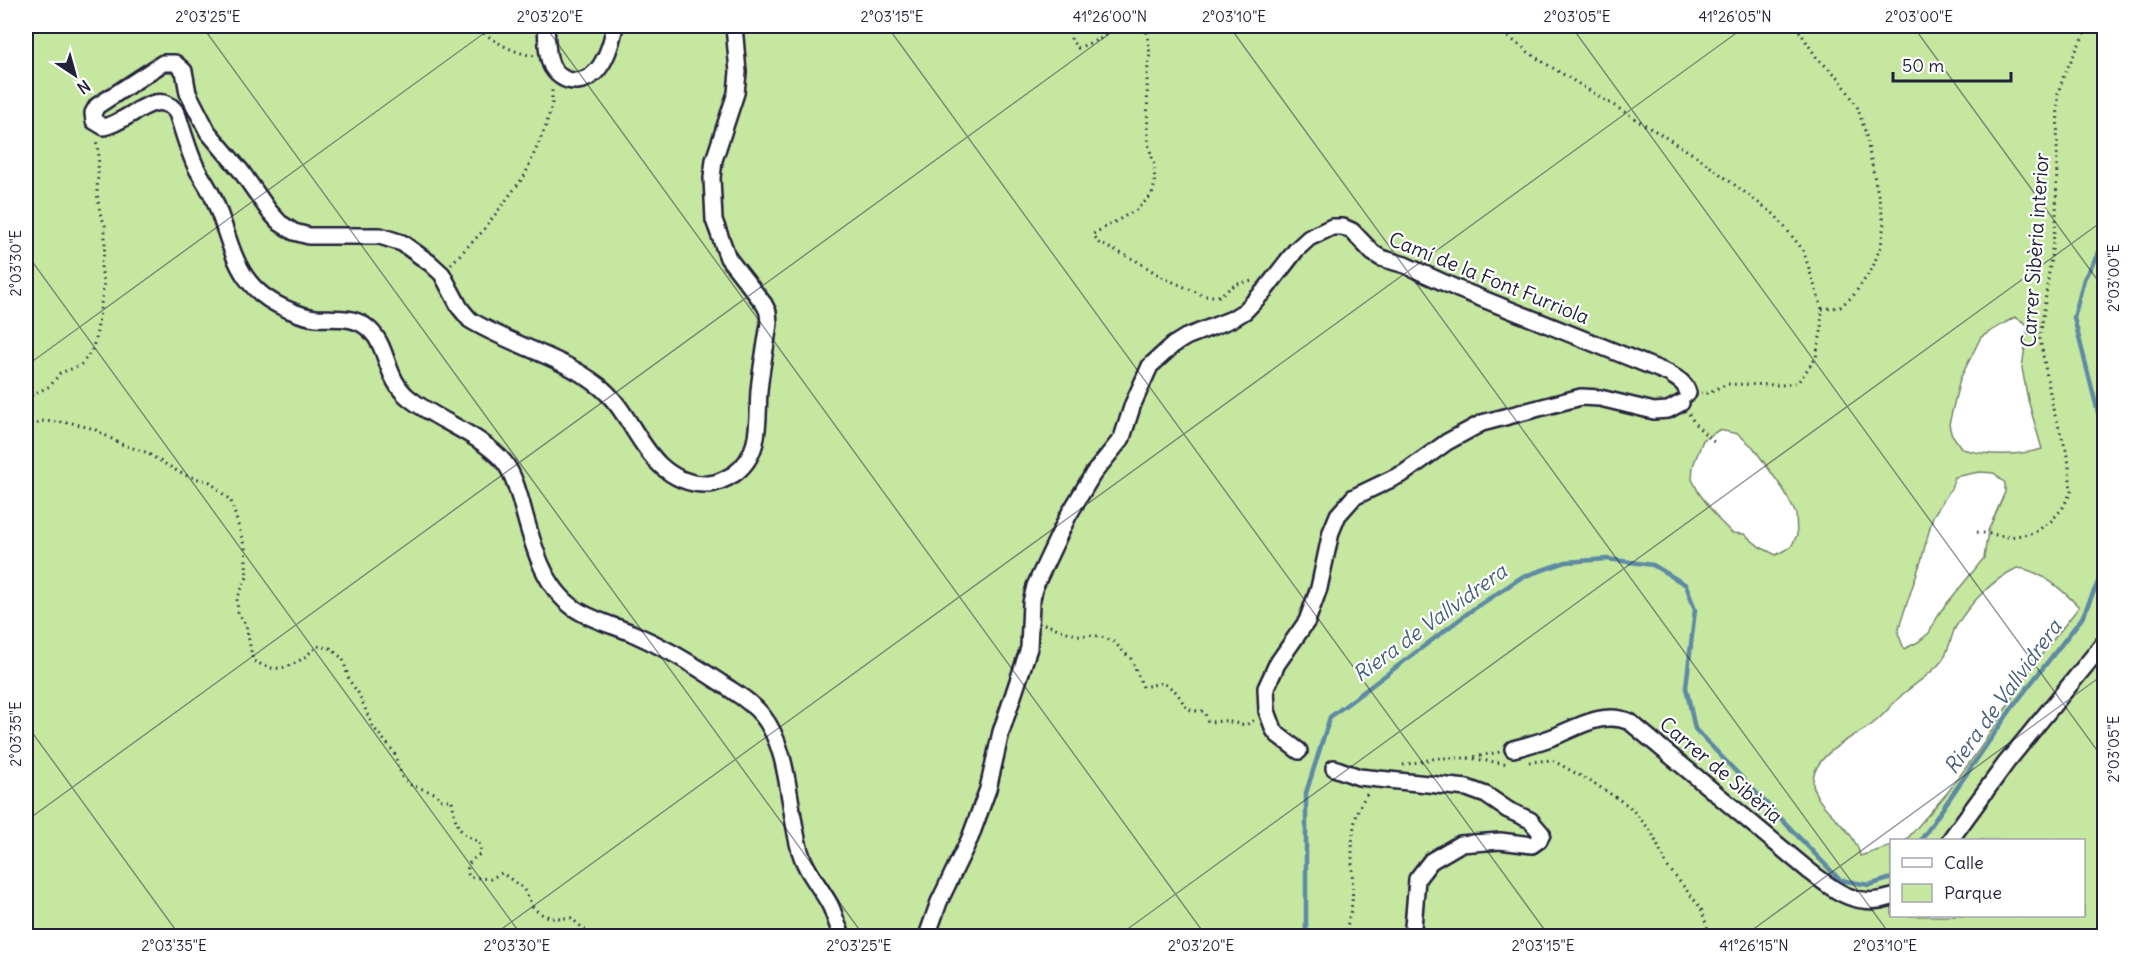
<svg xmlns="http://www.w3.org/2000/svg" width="2130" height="962" viewBox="0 0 2130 962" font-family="Delius,sans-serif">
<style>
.green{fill:#c5e7a0;stroke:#74846e;stroke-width:1.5;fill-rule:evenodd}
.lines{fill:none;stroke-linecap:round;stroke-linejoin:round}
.stream{stroke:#5f8aa4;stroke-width:4.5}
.street-casing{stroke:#22223b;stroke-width:20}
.path{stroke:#22223b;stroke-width:3;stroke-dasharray:1.5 4.5;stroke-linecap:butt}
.street{stroke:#fff;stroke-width:15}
.ticks{fill:none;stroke:#22223b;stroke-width:1.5;stroke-opacity:0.45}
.labels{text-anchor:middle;stroke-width:4.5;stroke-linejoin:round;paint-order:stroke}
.street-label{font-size:20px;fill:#22223b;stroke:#fff}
.water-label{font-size:21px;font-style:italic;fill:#465f78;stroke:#fff}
.neatline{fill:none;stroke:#22223b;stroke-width:2}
.ticks-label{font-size:15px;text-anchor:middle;fill:#22223b}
</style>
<rect width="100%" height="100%" fill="#fff"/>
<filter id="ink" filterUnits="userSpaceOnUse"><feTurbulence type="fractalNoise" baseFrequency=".0167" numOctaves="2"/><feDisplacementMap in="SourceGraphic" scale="12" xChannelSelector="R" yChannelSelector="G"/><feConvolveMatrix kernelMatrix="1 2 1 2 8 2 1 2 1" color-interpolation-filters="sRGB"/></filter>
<g filter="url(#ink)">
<path class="green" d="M26,26H2104V936H26ZM2015,317L2028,325L2022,368L2028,400L2042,449C2017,456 1987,456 1962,449L1951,433L1949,424L1960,379L1981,337ZM1719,430L1738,434L1753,447L1783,489L1796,514L1797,535L1791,547L1776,555L1760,547L1744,534L1732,533L1719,520L1699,493L1692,479L1693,466L1703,440ZM1979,472L1994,473L2005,483V492L1988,531L1984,558L1940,612L1929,633L1918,642L1904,649L1898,633L1901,621L1921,561L1933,516L1951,489L1955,477ZM2017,568C2041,570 2063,590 2079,607L2034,664L1981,747L1948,792L1906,840H2084V916H1892L1891,846L1860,856C1855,825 1812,808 1813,781C1813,759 1845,740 1862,731C1879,722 1889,707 1903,694C1915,684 1931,674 1941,662C1949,652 1950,639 1955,628C1969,604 1992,580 2017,568Z"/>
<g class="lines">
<path class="stream" d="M2104,243L2084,279L2074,318L2104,436
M1921,840L2014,705L2082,618L2104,569
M1306,936V793L1330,717L1472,610L1522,577L1566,562L1607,559L1653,565L1686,585L1695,610L1686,687L1695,729L1840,880L1869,885L1892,878"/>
<g class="street-casing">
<path id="street" d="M546,26C547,38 546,55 552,67C565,88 589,84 601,65C609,53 612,39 615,26
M734,26L738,72L736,93L714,160L712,178L714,220L728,258L764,304L768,312L769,323C766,346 761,368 759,391C757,421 762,454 734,474C726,479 719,483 709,484C690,485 674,478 660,465C636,442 626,407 599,386C561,356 511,345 470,320L460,308L442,274L430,263L402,243L380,236H309L294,232L280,223L269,211L241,171L208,132L188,93L184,71L175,63H163L97,106L93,113L94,121L104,127C131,121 157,85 177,113C183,131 188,150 196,167C201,177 208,186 213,197C234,245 232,287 289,310C298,314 307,317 316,318C335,319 355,315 370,330C389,348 385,379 409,398C436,420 482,435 504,462C512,472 516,485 520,498C531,536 540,584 574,608C591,620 613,625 632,633C664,647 693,664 721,683C735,693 751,701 762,715C790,749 788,809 800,851C806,872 820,886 830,905C835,915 837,927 843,936
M1513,749C1529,745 1543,741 1558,735C1581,725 1605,711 1630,722L1808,870C1834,890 1856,909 1892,897
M1299,751L1278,735L1274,730L1267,711L1266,688L1277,664L1307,621L1319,588L1331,532L1338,515L1354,497L1404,473L1447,442L1482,423L1581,397L1600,398L1654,411L1668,410L1681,403
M1334,768L1359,777L1467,788L1486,795L1508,810L1530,820L1542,834L1539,840L1532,845L1500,841L1460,844L1431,861L1417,879L1413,927L1415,936
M1950,840L2006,763L2104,643
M927,936L939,902L970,838L988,789L1001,732L1029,648L1031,603L1035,586L1068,516L1093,474L1122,438L1133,404L1150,366L1173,345L1186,337L1232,319L1245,311L1265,290L1296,250L1309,238L1332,227H1343L1352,231L1373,253L1381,258L1405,265L1458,289L1668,373C1677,379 1685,382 1688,393"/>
</g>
<path class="path" d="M474,26C493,40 511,53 535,56
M1072,26L1071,40L1078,48L1104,37L1110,26
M1146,26L1150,54L1147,73L1148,143L1154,165L1155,183L1152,195L1136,210L1093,234L1099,243L1135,260L1162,277L1205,296H1219L1236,284L1252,281
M1494,26L1535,57L1696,156L1775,215L1803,250L1822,309L1821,332L1816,358L1798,382L1782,385L1727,384L1707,393H1701
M1796,26L1817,58L1839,78L1857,106L1865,131L1884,223L1881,246L1872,269L1853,296L1840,307L1822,309
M451,264L482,232L525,175L546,126L552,105V90
M2101,323L2104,313
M26,398L50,386L60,373L80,366L91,352L96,338L104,283L101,268L105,247V225L100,213L97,193L99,152L96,141
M1689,414L1695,424L1716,444
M26,428L34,426L41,421L72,423L94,429L121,444L145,452L184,475L210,482L231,501L245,548L247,577L237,599L238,613L246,625L253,661C259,663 265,667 271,668C290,670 305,658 317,646L330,648L343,659L349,680L359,694L373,727L394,752L402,777L411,785L437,794L440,800H452C455,820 456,834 478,841L481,848L480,854C470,861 465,865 469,877L490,879L502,873L523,888L533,907L539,913L552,918H571L592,936
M1977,532L2010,537L2034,533L2051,521L2062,509L2071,492L2068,456L2053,409L2040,339L2056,220L2058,93L2064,75L2088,26
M1044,624L1076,635L1099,636L1114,642L1131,659L1143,687L1162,683C1166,685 1172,688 1175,691C1186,703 1182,712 1204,711L1208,722L1225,721L1246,725L1256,719
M1468,758L1508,764
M1529,762L1552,760L1595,784L1629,806L1651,831L1667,866L1701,908L1710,936
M1403,765L1438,758H1468L1500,752
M1345,936C1347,926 1350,915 1352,904C1355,868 1344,823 1368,793"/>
<use href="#street" class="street"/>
</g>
</g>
<path class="ticks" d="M202,26L864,936M545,26L1206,936M887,26L1549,936M1229,26L1891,936M1571,26L2104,760M1913,26L2104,289M26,253L522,936M26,366L494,26M26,724L180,936M26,821L1120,26M492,936L1746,26M1118,936L2104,220M1744,936L2104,674"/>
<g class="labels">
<g class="street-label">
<text transform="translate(2035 250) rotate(-86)" y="7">Carrer Sibèria interior</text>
<text transform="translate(1489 278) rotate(22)" y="7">Camí de la Font Furriola</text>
<text transform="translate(1721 770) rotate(40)" y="7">Carrer de Sibèria</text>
</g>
<g class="water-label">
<text transform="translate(1430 623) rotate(-36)" y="7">Riera de Vallvidrera</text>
<text transform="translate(2003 697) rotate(-54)" y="7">Riera de Vallvidrera</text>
</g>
</g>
<rect width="2130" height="962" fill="none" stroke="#fff" stroke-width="66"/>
<rect x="1890" y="839" width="195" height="78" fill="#ffffff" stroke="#a7a7b1" stroke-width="1.5"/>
<rect x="1902" y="858" width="30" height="9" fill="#ffffff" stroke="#a7a7b1" stroke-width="1.5"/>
<text x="1944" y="869" font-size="18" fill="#22223b">Calle</text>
<rect x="1902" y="884" width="30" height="18" fill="#c5e7a0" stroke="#a7a7b1" stroke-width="1.5"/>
<text x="1944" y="899" font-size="18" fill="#22223b">Parque</text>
<g transform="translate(75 75) rotate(144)" stroke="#ffffff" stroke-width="4.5" paint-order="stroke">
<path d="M0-4.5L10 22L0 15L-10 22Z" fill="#22223b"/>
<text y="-9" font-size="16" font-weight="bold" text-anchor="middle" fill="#22223b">N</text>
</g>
<path d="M1893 72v9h118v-9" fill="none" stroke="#22223b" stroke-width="3"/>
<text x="1902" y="72" font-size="18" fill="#22223b" stroke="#ffffff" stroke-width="4.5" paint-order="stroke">50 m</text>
<rect x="33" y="33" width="2064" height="896" class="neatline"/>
<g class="ticks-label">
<text x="208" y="22">2°03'25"E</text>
<text x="550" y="22">2°03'20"E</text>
<text x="892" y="22">2°03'15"E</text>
<text x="1110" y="22">41°26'00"N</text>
<text x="1234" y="22">2°03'10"E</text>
<text x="1577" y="22">2°03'05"E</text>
<text x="1735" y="22">41°26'05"N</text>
<text x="1919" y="22">2°03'00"E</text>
<text transform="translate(16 263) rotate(-90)" y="5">2°03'30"E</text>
<text transform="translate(2114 278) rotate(-90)" y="5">2°03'00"E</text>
<text transform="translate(16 734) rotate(-90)" y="5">2°03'35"E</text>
<text transform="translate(2114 749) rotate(-90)" y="5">2°03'05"E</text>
<text x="174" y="951">2°03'35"E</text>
<text x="517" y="951">2°03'30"E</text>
<text x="859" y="951">2°03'25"E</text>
<text x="1201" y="951">2°03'20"E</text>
<text x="1543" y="951">2°03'15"E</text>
<text x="1754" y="951">41°26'15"N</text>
<text x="1885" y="951">2°03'10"E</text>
</g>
</svg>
